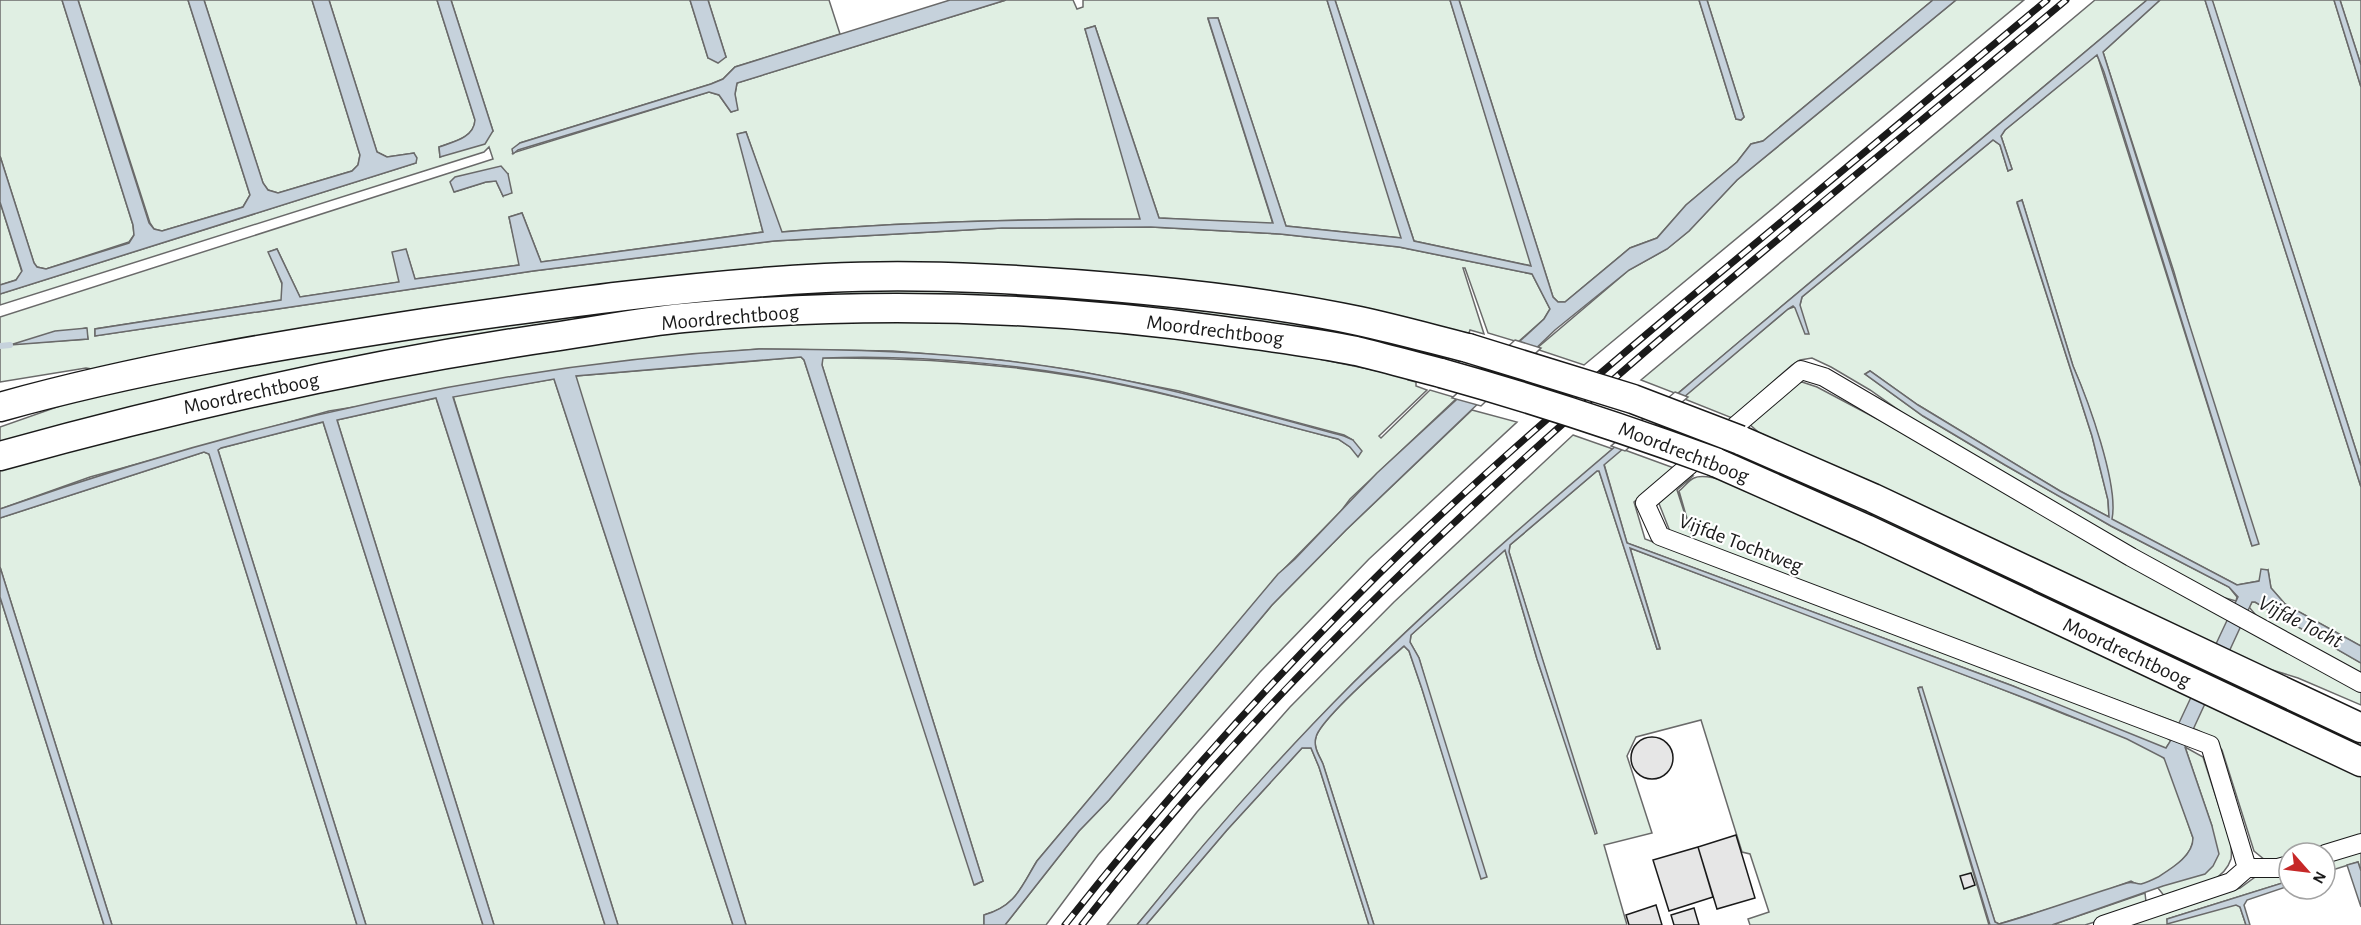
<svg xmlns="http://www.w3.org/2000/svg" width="2361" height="925" viewBox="0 0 2361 925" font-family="'Alegreya Sans',sans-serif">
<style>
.green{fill:#e0efe3;stroke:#6a6a6a;stroke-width:1.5;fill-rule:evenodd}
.water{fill:#c6d2dc;stroke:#6a6a6a;stroke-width:1.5}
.pier{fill:#fff;stroke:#6a6a6a;stroke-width:1.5}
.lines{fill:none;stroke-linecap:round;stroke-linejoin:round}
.stream{stroke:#c6d2dc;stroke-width:6}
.building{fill:#e6e6e6;stroke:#1a1a1a;stroke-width:1.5}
.street-casing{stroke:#1a1a1a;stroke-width:20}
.primary-casing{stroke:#1a1a1a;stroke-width:31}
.street{stroke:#fff;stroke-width:18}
.primary{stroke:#fff;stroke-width:28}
.rail-casing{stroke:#1a1a1a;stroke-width:7}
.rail{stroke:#fff;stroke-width:4.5;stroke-dasharray:14;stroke-linecap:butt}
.primary-bridge-casing{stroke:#1a1a1a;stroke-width:31;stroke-linecap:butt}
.primary-bridge{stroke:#fff;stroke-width:28}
.labels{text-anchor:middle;stroke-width:4.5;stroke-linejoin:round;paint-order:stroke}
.street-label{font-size:21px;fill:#1a1a1a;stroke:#fff}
.water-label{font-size:22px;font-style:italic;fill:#1a1a1a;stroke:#fff}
</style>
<rect width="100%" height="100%" fill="#fff"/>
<path class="green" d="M0,0H62L133,225L134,235L129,242L46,269L37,267L34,263L0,156Z
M78,0H188L250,195L243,207L162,231L154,229L150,223Z
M204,0H312L360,155L358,165L352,171L278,193L268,190L263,183Z
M329,0H437L475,120C474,138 454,141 439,147L440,157L493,131L451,0H690L708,58L726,57L708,0H829L840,34L735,67L723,79L711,84L520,143L513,153L709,92L719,95L731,112L737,110L735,94L737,83L1006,0H1073L1077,9L1083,7V0H1327L1402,238L1286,226L1218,18L1208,19L1273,224L1159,218L1095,26L1085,29L1141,219C1020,219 901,222 781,232L746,132L738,134L763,232L541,262L522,213L509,217L520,265L415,279L406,250L400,282L300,297L277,249L269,252L282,284V300L95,329V336L533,271L774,241L1002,228L1151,227L1280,234L1399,247L1532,274L1550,309L1544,319L1518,342L1488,333L1465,268H1463L1484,334L1470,330L1469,333L959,265L92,369L86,368L0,382V317L493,159L489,147L484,152L0,305V294L416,163L414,153L387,157L377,152ZM508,174L503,196L496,181L486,182L454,192ZM86,328L88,339L15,344Z
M1335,0H1450L1532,266L1414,241Z
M1459,0H1699L1736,119L1741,120L1744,117L1707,0H1933L1763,141L1751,144L1737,162L1686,205L1657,238L1630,248L1565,302H1558L1553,297Z
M1956,0H2024L1584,365L1536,349L1629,270L1667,249L1689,231L1737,180Z
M2095,0H2147L1677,394L1641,380Z
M2160,0H2205L2361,487V646L2285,604L2271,588L2268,570L2259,581L2237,585L2111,519C2119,486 2087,399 2073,366L2022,200L2017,203L2092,436L2108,500L2109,517L2060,491L1918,405L1870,371L1865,374L1923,416L2005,465L2111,526L2229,587L2237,597L2236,601L2222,597L2219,599L1920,425L1870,390L1831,367L1812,358L1800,360L1792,365L1732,418L1682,398L1788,309L1800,305L1802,297L1993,140L2000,145L2008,171L2012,169L2001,136L2005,130L2097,54L2252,546L2174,272L2103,52Z
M2212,0H2334L2361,87V466Z
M2340,0H2361V65Z
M0,202L22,272L16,280L0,285Z
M853,288L1051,291L1262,316L1362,335L1462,358L1455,366L854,296L0,445V427L108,389L220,367L682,299Z
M823,320C932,321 1040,321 1149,332C1236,341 1323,360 1408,377V380L1416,382V386L1427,390L1379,436L1381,438L1430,390L1457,398L1350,499L1341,511L1278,575L1037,861C1021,887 1016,906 984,915V925H746L575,376L801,357L804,360L975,885L983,881L822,365V358C911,357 999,363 1086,378C1171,393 1255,418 1338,439L1350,447L1353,440L1344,435L1179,391L1072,370L1000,360L893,351L759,349L678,356L329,411L90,477L0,509V467C192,415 387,372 584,344C663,332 743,327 823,320Z
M554,379L733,925H618L453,396Z
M1802,382L1817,387L1885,423L2245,629L2361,692V705L2298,678L2253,664L1764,437L1748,423L1794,384Z
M436,398L605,925H494L337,420Z
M1472,410L1517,422L1369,559L1260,672L1098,855L1046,925H1005L1079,831L1109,800L1272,605L1346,530Z
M323,422L483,925H366L218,450L221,448Z
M1573,435L1613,449C1525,525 1435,601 1352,684C1277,760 1205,842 1137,925H1107L1197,812L1290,707L1394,602Z
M1622,449L1674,468L1634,502L1645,539L2154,729L2171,741L2166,748L2159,747L2013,686L1627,543L1604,464Z
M1732,449L1796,476L2361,740V750L1725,455Z
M204,452L209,454L357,925H112L0,567V518Z
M1597,471H1599L1657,649L1660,648L1630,548C1775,603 1920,656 2064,714C2084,722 2157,746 2167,762L2193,838C2194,859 2159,877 2142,887L2131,881L2094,895L1999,924L1995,922L1920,687L1918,688L1989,925H1750L1748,919L1769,912L1750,854L1742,852L1701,720L1636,737L1627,756L1652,833L1604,845L1627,925H1374L1323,764C1319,755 1313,747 1316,737C1320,720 1387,661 1404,646L1409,651L1422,689L1482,879L1419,658L1410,642L1411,635L1505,550L1537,659L1596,833L1509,552L1510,545Z
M1688,475L1693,476L1677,490L1692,536L1679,491C1684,487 1689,480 1694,478C1710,470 1760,495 1777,502L2361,776V837L2310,853H2289V859L2265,860L2254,851L2222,750L2213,738L2197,730L1671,534L1658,501Z
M0,597L104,925H0Z
M2252,602H2255L2361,663V673L2260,620L2249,607Z
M2185,747L2203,757L2231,844C2231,848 2232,855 2231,859C2223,885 2187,890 2165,897L2158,888L2212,826Z
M1302,748H1311L1319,767L1369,925H1146L1227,830Z
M2361,848V871L2358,862L2326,872L2325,859Z
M2289,870V881L2167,919L2168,923L2236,904L2240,907L2246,925H2122L2169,912L2240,888L2258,875Z
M2145,893L2146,902L2140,908L2085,925H2052Z"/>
<path class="water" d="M62,0H78L149,223L154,229L162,231L243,207L250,195L188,0H204L263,183L268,190L278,193L352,171L358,165L360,155L312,0H329L377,152L387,157L414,153L417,158L416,163L0,294V285L16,280L22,271L0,202V156L34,263L37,267L46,269L129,243L134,235L133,225Z
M437,0H451L493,131L485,144L440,157L439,147C453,142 474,138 475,120Z
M690,0H708L726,57L718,63L708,58Z
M950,0H1006L737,83L735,94L738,110L731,112L719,95L709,92L518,150L513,154L512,149L520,143L711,84L723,79L735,67Z
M1327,0H1335L1414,241L1531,266L1450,0H1459L1553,297L1558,302H1565L1630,248L1657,238L1686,205L1737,162L1751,144L1763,141L1933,0H1956L1737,180L1689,231L1667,249L1629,270L1555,330L1346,530L1272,605L1109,800L1079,831L1005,925H984V915C1016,906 1021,887 1037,861L1278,574L1295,559L1377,473L1544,319L1550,309L1532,274L1399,247L1280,234L1151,227L1002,228L774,241L533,271L95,336V329L281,300L282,283L268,252L277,249L300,297L399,282L392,252L406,249L415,279L519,265L509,217L522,213L541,262L763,232L737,134L746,132L782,232C901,222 1020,219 1140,219L1085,29L1095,26L1159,218L1273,223L1208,18H1218L1286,226L1401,238Z
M1699,0H1707L1744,117L1741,120L1736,119Z
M2147,0H2160L2103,52L2259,544L2252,546L2104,72L2097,55L2005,130L2001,136L2012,169L2008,171L2000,145L1993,140L1802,297L1800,305L1809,334H1805L1795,308L1793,306L1788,309L1604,465L1627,543L2013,686L2166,748L2171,740L2238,597L2229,587L2111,526L2005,465L1923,416L1865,374L1870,371L1918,405L2060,491L2109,517L2108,500L2092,436L2017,202L2022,200L2073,366C2088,400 2119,485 2112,519L2237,585L2259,581L2261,569L2268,570L2271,588L2285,604L2361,646V663L2255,602H2252L2185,747L2212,826L2219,854L2213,866L2205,874L2163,886L2052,925H1990L1918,688L1922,687L1995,922L1999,924C2042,912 2084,896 2127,883C2133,881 2135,884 2141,884C2145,883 2154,879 2158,877C2172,868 2193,856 2193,838L2164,758L2127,739L2038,703L1630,548L1660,649H1657L1599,471H1597L1510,545L1509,552L1597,833L1595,834L1537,659L1505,550L1411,635L1410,642L1419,658L1487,877L1481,879L1422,689L1409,651L1404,646C1387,661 1320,720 1316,737C1313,747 1319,755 1323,764L1374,925H1369L1319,767L1311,748H1302L1227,830L1146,925H1137C1205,841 1277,759 1353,683C1475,562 1609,452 1740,341C1876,228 2011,114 2147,0Z
M2205,0H2212L2213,2L2361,466V487Z
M2334,0H2340L2361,65V87Z
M501,166L508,174L512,193L503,196L496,181L486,182L454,192L450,182L455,177Z
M87,328L88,339L10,345L55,331Z
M759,349C839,349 919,351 999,360C1116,372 1230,405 1344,436L1353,440L1362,451L1358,457L1350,447L1338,439C1274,423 1209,404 1144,389C1042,366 927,354 823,358L822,365L983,881L974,885L804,360L801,357L576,376L746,925H733L554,379L453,397L618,925H605L436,398L337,420L494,925H483L323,422L221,448L218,450L366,925H357L209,454L204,452L0,518V509C244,423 500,364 759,349Z
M0,567L112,925H104L0,597Z
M2358,862L2361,871V907L2347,865Z
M2289,881V886L2247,900L2244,905L2250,925H2246L2240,907L2236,905L2167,924V919Z"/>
<path class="pier" d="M1515,340L1541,348L1481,406L1452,398Z
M1675,392L1688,397L1625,451L1611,446Z"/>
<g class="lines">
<path class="stream" d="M0,346L10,345"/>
</g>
<path class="building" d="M1631 758a21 21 0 1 1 42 0a21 21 0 1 1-42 0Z
M1736,835L1755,898L1717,909L1698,847Z
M1698,847L1713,897L1669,911L1653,860Z
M1971,873L1975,885L1964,889L1960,876Z
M1656,905L1662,925H1629L1626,915Z
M1694,908L1699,925H1674L1671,915Z"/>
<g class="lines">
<g class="street-casing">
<path id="street" d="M2325,854L2361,843
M2247,868H2278L2289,865
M2103,925L2231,882L2247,868L2210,745L1660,536L1645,503L1801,370L1824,377L2131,557L2361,683"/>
</g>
<g class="primary-casing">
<path id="primary" d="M0,407C139,368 281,345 424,323C557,304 690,285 825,278C931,273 1039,280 1145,290C1217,297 1289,306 1359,321C1396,329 1432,339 1468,348
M1740,440L1873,498L2361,728
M0,456C184,405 371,363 560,336C601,330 642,322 683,318C864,301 1046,306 1225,331C1269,337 1313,342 1356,351C1385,358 1413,366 1441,373
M1715,462L1866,529L2361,762"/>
</g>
<use href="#street" class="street"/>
<use href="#primary" class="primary"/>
<g class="rail-casing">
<path id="rail" d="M1065,925C1173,788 1290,659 1416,538C1520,440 1629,348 1739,257C1842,171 1944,86 2047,0
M1082,925C1361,565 1719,291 2066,0"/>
</g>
<use href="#rail" class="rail"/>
<g class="primary-bridge-casing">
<path id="primary-bridge" d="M1468,348L1633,399L1740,440
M1441,373C1534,399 1625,429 1715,462"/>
</g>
<use href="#primary-bridge" class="primary-bridge"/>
</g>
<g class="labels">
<g class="street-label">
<text transform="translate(730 317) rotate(-5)" y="7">Moordrechtboog</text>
<text transform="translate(1215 330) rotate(7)" y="7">Moordrechtboog</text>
<text transform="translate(251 393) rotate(-12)" y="7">Moordrechtboog</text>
<text transform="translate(1684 452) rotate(21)" y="7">Moordrechtboog</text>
<text transform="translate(1741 543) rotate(21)" y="7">Vijfde Tochtweg</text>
<text transform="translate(2127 652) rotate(25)" y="7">Moordrechtboog</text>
</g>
<g class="water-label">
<text transform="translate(2301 621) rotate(27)" y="8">Vijfde Tocht</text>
</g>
</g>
<g transform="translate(2307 871) rotate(118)"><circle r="28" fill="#ffffff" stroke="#a3a3a3" stroke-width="1.5"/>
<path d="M0-4.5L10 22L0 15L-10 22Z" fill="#c62828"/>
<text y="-9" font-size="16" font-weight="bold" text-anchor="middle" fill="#1a1a1a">N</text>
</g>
</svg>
